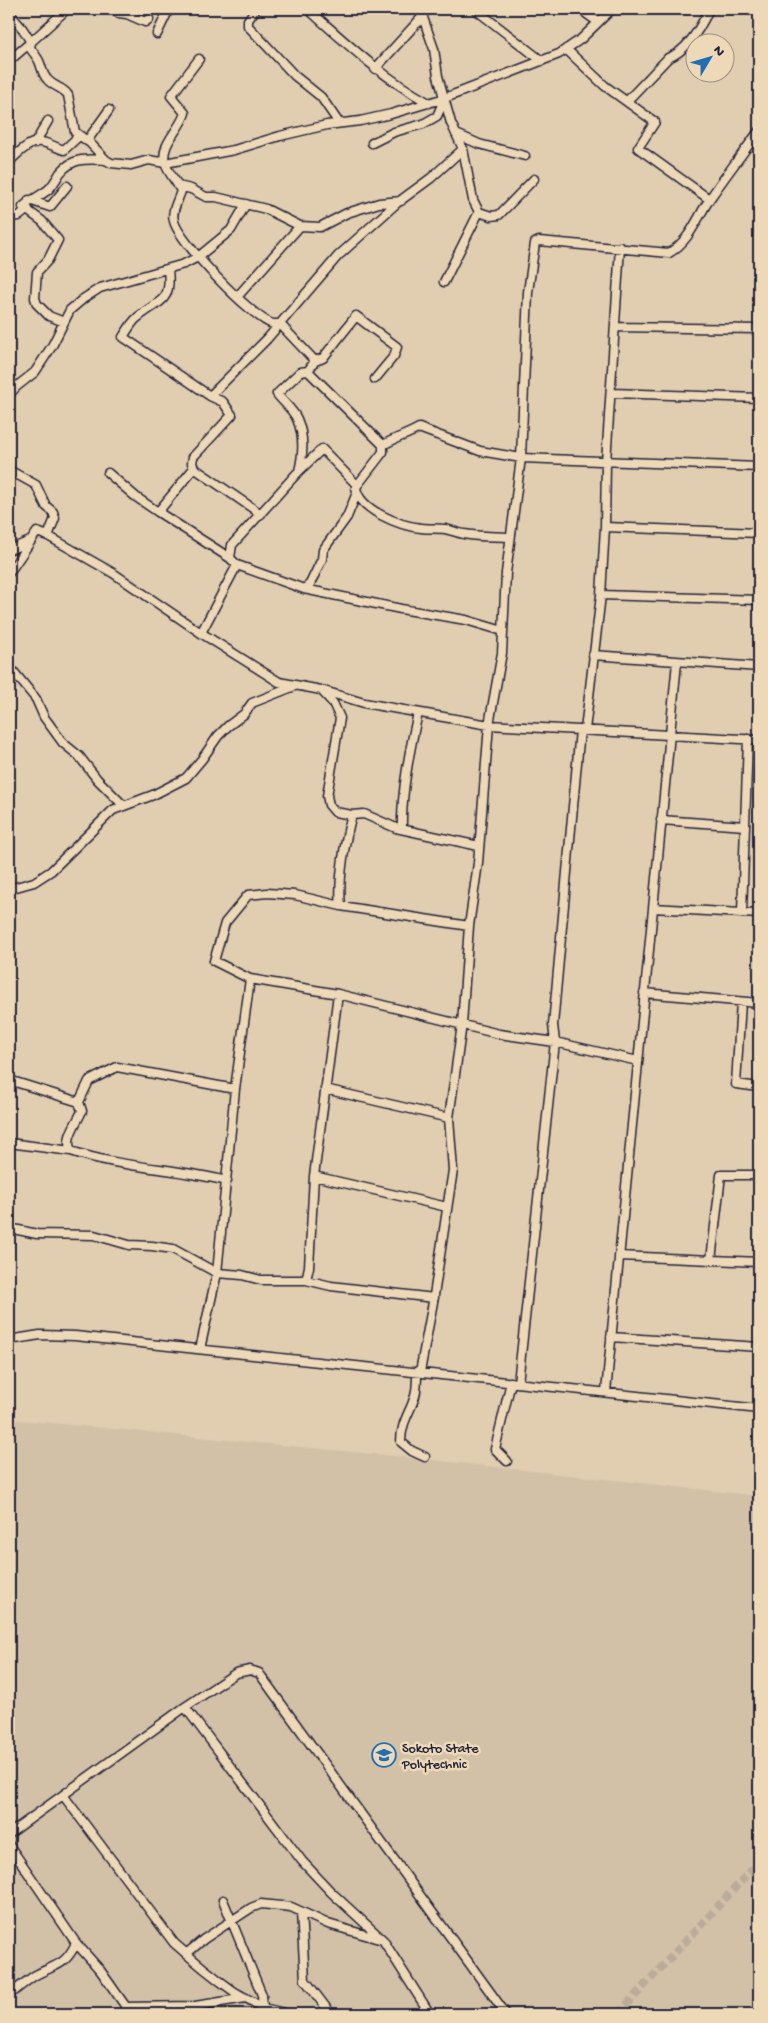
<svg xmlns="http://www.w3.org/2000/svg" width="768" height="2023" viewBox="0 0 768 2023" font-family="'Gochi Hand',sans-serif">
<style>
.built{fill:#d2c0a7}
.lines{fill:none;stroke-linecap:round;stroke-linejoin:round}
.minor-tunnel{stroke:#bbab99;stroke-width:8;stroke-dasharray:8 4;stroke-linecap:butt}
.minor-casing{stroke:#22223b;stroke-width:11}
.minor{stroke:#edd8b7;stroke-width:8}
.labels{text-anchor:middle;stroke-width:5;stroke-linejoin:round;paint-order:stroke}
.poi-label{font-size:14px;fill:#22223b;stroke:#edd8b7;text-anchor:start}
</style>
<rect width="100%" height="100%" fill="#e1cdb0"/>
<filter id="ink" filterUnits="userSpaceOnUse"><feTurbulence type="fractalNoise" baseFrequency=".02" numOctaves="2"/><feDisplacementMap in="SourceGraphic" scale="10" xChannelSelector="R" yChannelSelector="G"/><feConvolveMatrix kernelMatrix="1 2 1 2 8 2 1 2 1" color-interpolation-filters="sRGB"/></filter>
<g filter="url(#ink)">
<path class="built" d="M9,1419L394,1456L759,1496V2014H9Z"/>
<g class="lines">
<path class="minor-tunnel" d="M618,2014L759,1862"/>
<g class="minor-casing">
<path id="minor" d="M67,9L31,42L30,48C33,52 37,57 39,61C42,67 42,74 47,79C53,87 63,87 68,95L75,132L90,143L106,160L111,163L131,165L149,160L165,163L234,150L280,136L327,125L360,121L391,114L445,98L559,54L581,39L612,9
M112,9L118,13L127,14L145,22L149,19
M256,9L248,20V26L295,76L321,97L339,123
M308,9C346,43 383,78 429,103
M420,9L434,49L438,76L451,123L463,149L473,200L479,212L444,282
M475,9L542,61
M580,9L598,22
M9,13L22,28L31,42L9,61
M157,34L169,9
M566,49L605,86L655,122L638,148L709,199
M199,59L171,96L185,113C180,130 160,144 165,163C168,173 177,182 181,191C178,201 171,211 174,221C178,241 253,319 273,324C275,324 278,324 280,324L315,361L308,371L383,445C395,438 407,435 419,428L480,451L521,458L759,467
M375,69L423,16
M627,101L668,58C687,51 701,27 709,9
M456,134L479,144L525,156
M87,141L109,110
M35,143L48,121
M372,143L394,132L423,124L437,116L445,98
M9,162C16,155 30,140 41,142C49,143 57,148 64,150L79,136
M178,186L191,189L206,197H216L266,209L300,226L320,227L347,213L379,203L401,201
M29,200L50,207L67,186
M479,212L491,216L499,215L534,179
M9,217L19,216L28,209
M168,269C172,304 159,299 137,318C132,322 127,331 123,337L210,396L267,339L338,256L397,203L431,178L463,149
M237,297L300,226
M64,322L49,316L37,304L35,298L37,272L48,260L58,240L42,221L23,207C31,199 41,196 49,189C53,185 57,178 60,173C73,157 87,159 106,160
M615,327L759,329
M315,361L323,358L356,316L397,347L394,356L375,379
M612,393L759,398
M9,395L16,387L35,372L52,346L70,310L83,299L100,288L184,264L198,257L231,230L246,204
M210,396L223,402L232,415L193,457L192,463L194,468L261,514
M383,445V452L356,487C358,510 401,526 421,528C429,529 437,528 445,529C451,530 457,533 464,534C479,537 495,536 510,537
M194,468L158,512L230,558
M9,470L36,485L46,506L53,512L55,518L48,536L37,532L9,573
M299,471C303,455 304,435 297,419C293,410 283,402 277,394L300,372L308,371
M108,473L136,497L158,512
M605,527L759,533
M48,536L113,573L201,633L279,682L321,690L364,703L489,725L759,740
M9,550L30,541
M237,565L230,558L232,545L299,471L322,449L357,485
M304,589L310,584L322,559L323,550L347,517L356,495
M601,595L759,600
M201,633L237,565L304,589L401,609L466,620L503,631
M593,655L759,667
M9,666L36,699L44,717L63,743L79,756L97,779L124,806
M322,691L333,703L340,718L327,796L329,805L335,812L352,815L364,814L396,828L479,846
M585,730L601,595L605,527L606,462L620,247
M661,820L745,826
M402,829C401,794 410,748 418,713
M9,889L34,882L51,871L113,810L153,795L186,778L202,759L218,736L228,726L244,714L252,703L295,686
M341,906C338,881 345,839 352,815
M653,908L759,914
M742,913L748,739
M250,979L338,994L499,1034L555,1042L638,1061
M644,993L759,1003
M741,1002L736,1084L759,1087
M9,1080L79,1102
M325,1089L449,1118
M9,1143L71,1151
M314,1176L447,1207
M227,1181C176,1168 121,1168 71,1151C64,1138 77,1123 82,1111L79,1102L89,1081L117,1067L235,1089
M9,1228L37,1234L94,1235L129,1245L152,1246L173,1249L217,1273L242,1275L261,1280H306L331,1286L434,1298
M619,1256L759,1262
M711,1260L721,1175H759
M306,1280L309,1267L314,1176L338,994
M611,1337L759,1347
M9,1340L40,1335L75,1336L759,1409
M200,1349L217,1273L235,1089L250,979L214,961L225,923L248,895L267,893L295,895L341,906L469,926
M417,1372C417,1380 417,1389 415,1396C410,1413 401,1422 401,1442L412,1451L425,1457
M420,1372L433,1302L453,1170L449,1118L462,1024L469,926L478,863L489,725L502,653L506,573L521,458L528,292L535,243L539,241L669,253C691,240 697,217 711,197C726,175 743,153 759,131
M518,1383L555,1042L553,1025L580,730
M606,1392L677,662
M507,1461L495,1449L511,1382
M185,1707L302,1861L331,1892L383,1940L430,2014
M63,1795L174,1943C193,1960 211,1975 232,1990C243,1998 259,2002 266,2014
M9,1834L185,1707L236,1673L250,1670L259,1673L506,2014
M9,1845L76,1943L100,1970L131,2014
M223,1900L262,1995L263,2008L289,2014
M301,1912L305,1980L331,2014
M186,1954L204,1939L251,1908L261,1904L291,1907L328,1924L379,1939
M9,1995C17,1989 25,1982 34,1976C55,1964 65,1967 76,1943
M125,2007L195,2006L246,1998"/>
</g>
<use href="#minor" class="minor"/>
</g>
</g>
<defs>
<g id="university-ring" transform="scale(1.25)"><circle r="9.5" fill="#edd8b7" stroke="#1f6fb2" stroke-width="1.5"/><path d="M0-5L7-2L0 1L-7-2ZM-4 1L0 2.5L4 1V4Q0 6-4 4Z" fill="#1f6fb2"/></g>
</defs>
<g fill-rule="evenodd">
<use href="#university-ring" x="384" y="1755"/>
</g>
<g class="labels">
<g class="poi-label">
<text x="402" y="1752">Sokoto State<tspan x="402" dy="16">Polytechnic</tspan></text>
</g>
</g>
<rect width="768" height="2023" fill="none" stroke="#edd8b7" stroke-width="30"/>
<rect x="15" y="15" width="738" height="1993" fill="none" stroke="#22223b" stroke-width="2" filter="url(#ink)"/>
<g transform="translate(710 58) rotate(52)"><circle r="24" fill="#edd8b7" stroke="#9c8f85"/>
<path d="M0-4L9 19L0 12L-9 19Z" fill="#1f6fb2"/>
<text y="-8" font-size="14" font-weight="bold" text-anchor="middle" fill="#22223b">N</text>
</g>
</svg>
